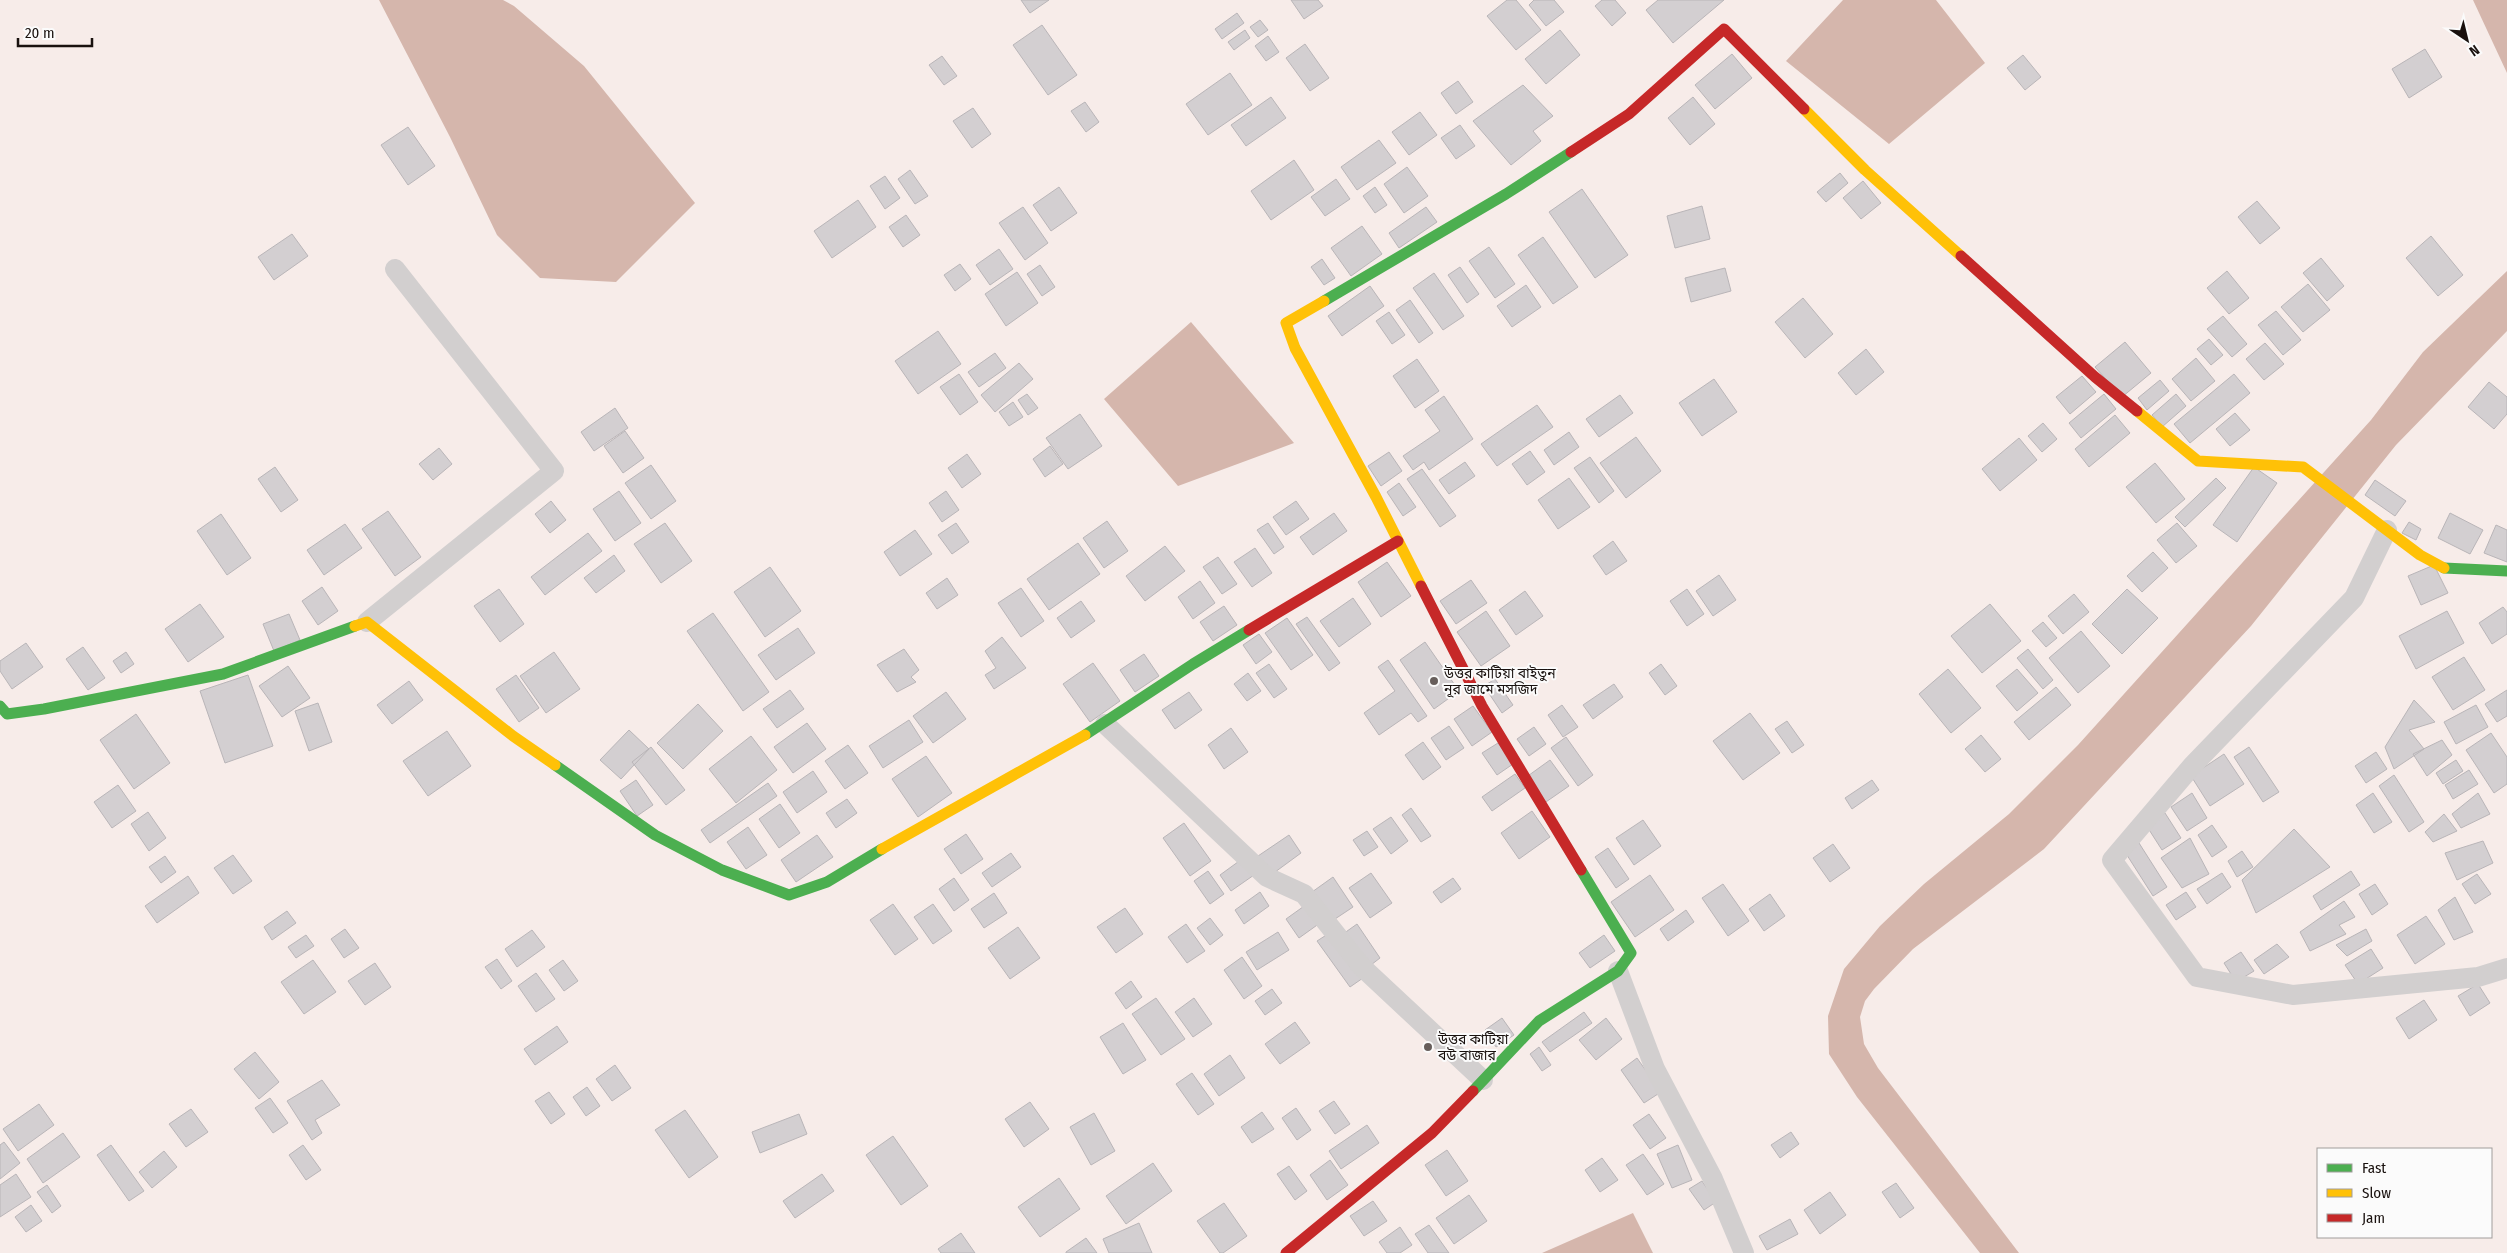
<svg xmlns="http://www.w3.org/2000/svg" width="2507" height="1253" viewBox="0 0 2507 1253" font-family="'Fira Sans Condensed','Noto Sans Bengali',sans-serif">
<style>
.water{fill:#d5b6ac}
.building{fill:#d3cfd1;stroke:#b9b5b8}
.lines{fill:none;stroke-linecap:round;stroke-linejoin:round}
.street{stroke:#d2cfcf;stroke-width:20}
.fast{stroke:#4caf50;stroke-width:11}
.slow{stroke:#ffc107;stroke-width:11}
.jam{stroke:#c62828;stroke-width:11}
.poi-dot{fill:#675e5b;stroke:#fbfbfb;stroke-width:2}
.labels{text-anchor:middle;stroke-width:4;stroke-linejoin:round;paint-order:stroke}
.poi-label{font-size:14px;fill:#19110e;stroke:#fbfbfb;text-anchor:start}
</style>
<rect width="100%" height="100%" fill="#f7ece9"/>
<path class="water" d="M379,0H503L514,6L584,66L695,203L616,282L540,278L497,235L450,137Z
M1843,0H1936L1985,63L1889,144L1786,61Z
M2473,0H2507V73Z
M2507,271V331L2396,445L2251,626L2044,849L1913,949L1874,989L1865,1001L1860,1017L1864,1044L1878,1068L2019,1253H1980L1857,1097L1829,1054L1828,1016L1844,969L1880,926L1924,884L2009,814L2078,745L2371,420L2423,352Z
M1191,322L1294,443L1178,486L1104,399Z
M1633,1213L1653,1253H1542Z"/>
<path class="building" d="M1021,0H1049L1030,13Z
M1291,0H1318L1323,6L1304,19Z
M1507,0H1516L1541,30L1516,50L1487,16Z
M1534,0H1554L1564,12L1546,26L1529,5Z
M1602,0H1615L1626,13L1612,26L1595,6Z
M1658,0H1724L1673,43L1646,10Z
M1237,13L1244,23L1222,39L1215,29Z
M1260,20L1268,30L1258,37L1250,27Z
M1042,25L1077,75L1048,95L1013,45Z
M1245,30L1250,38L1234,50L1228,42Z
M1560,30L1580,55L1546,84L1525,59Z
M1268,36L1279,52L1266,61L1255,46Z
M1305,44L1329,78L1310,91L1286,58Z
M2425,49L2442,77L2409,98L2392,69Z
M1732,54L1752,78L1715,109L1695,85Z
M2023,55L2041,77L2025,90L2007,68Z
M942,56L957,76L944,85L929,65Z
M1230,73L1252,105L1208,135L1186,104Z
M1458,81L1473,102L1456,114L1441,93Z
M1523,85L1553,116L1533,131L1541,141L1511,165L1473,121Z
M1271,97L1286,118L1246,146L1231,125Z
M1693,97L1715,124L1690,145L1668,118Z
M1085,102L1099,122L1086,132L1071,111Z
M973,108L991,134L972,148L953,121Z
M1420,112L1437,135L1409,155L1392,132Z
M1460,125L1475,146L1456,159L1441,138Z
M408,127L435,166L408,185L381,145Z
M1379,140L1396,163L1357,190L1341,167Z
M1294,160L1314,190L1271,220L1251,191Z
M1407,167L1428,196L1404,213L1384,184Z
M910,170L928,196L915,204L898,179Z
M1840,173L1848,183L1826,202L1817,192Z
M885,176L900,198L885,209L870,186Z
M1336,179L1350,199L1325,216L1311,197Z
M1863,181L1881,203L1861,219L1843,198Z
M1059,187L1077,213L1051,231L1033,205Z
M1375,187L1387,205L1375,213L1363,196Z
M1582,189L1628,255L1595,278L1549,212Z
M858,200L876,227L832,258L814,231Z
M2257,201L2280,228L2260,244L2238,217Z
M1702,206L1710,239L1675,248L1667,216Z
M1023,207L1048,243L1025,260L999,223Z
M1426,207L1437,222L1399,248L1389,233Z
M906,215L920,235L903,247L889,227Z
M1362,226L1382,254L1351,276L1331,248Z
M292,234L308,256L274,280L258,257Z
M2431,236L2463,275L2438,296L2406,258Z
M1543,237L1578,287L1553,304L1518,255Z
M1489,247L1515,284L1495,298L1469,261Z
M999,249L1013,269L990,285L976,265Z
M2321,258L2344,286L2327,301L2303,273Z
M1322,259L1335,278L1324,285L1311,267Z
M960,264L971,279L955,291L944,275Z
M1040,265L1055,287L1042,296L1027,274Z
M1460,267L1479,294L1467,303L1448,275Z
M1725,268L1731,291L1691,302L1685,278Z
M2227,271L2249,298L2229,314L2207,288Z
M1017,272L1038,303L1006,326L985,294Z
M1434,273L1464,316L1443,330L1413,288Z
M2308,284L2330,310L2303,332L2281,307Z
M1526,285L1541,307L1512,327L1497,306Z
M1370,286L1384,306L1342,336L1328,316Z
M1803,298L1833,334L1805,358L1775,322Z
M1410,300L1433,333L1419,343L1396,310Z
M2276,311L2301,340L2283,355L2258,325Z
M1389,312L1405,335L1392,344L1376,321Z
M2223,316L2247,344L2232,357L2207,329Z
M938,331L961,364L918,394L895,361Z
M2209,339L2223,355L2211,365L2197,349Z
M2125,342L2151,373L2122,397L2095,367Z
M2265,343L2284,364L2264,380L2246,359Z
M1866,349L1884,372L1856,395L1838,373Z
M995,353L1006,368L979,387L968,372Z
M2196,358L2215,381L2191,401L2172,379Z
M1417,359L1439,391L1415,408L1393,376Z
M1019,363L1033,379L995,412L981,395Z
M959,374L978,402L960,415L940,387Z
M2234,374L2250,393L2190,443L2174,424Z
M2082,376L2096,392L2070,414L2056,397Z
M1714,379L1737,412L1702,436L1679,403Z
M2160,380L2169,391L2147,410L2138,398Z
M2489,382L2507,397V414L2494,429L2468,407Z
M1027,394L1038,408L1028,415L1018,400Z
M2104,394L2116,409L2081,438L2069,423Z
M2176,394L2186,406L2162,427L2152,415Z
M1620,395L1633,413L1599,437L1586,419Z
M1444,396L1473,439L1429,470L1424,462L1413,470L1403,456L1440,431L1425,410Z
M1013,402L1023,417L1009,426L999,412Z
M1537,405L1553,427L1497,466L1481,444Z
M615,408L628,428L594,451L581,432Z
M2235,413L2250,430L2230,446L2216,429Z
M1080,414L1102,446L1068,469L1046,438Z
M2115,415L2130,433L2089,467L2075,449Z
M2043,423L2057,439L2042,452L2028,436Z
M625,431L644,458L623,473L604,446Z
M1569,432L1579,447L1554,465L1544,450Z
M1636,437L1661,471L1626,498L1600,463Z
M2019,438L2037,460L2000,491L1982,469Z
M1050,446L1063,464L1045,477L1033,459Z
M439,448L452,464L433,480L419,464Z
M1530,451L1545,472L1527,485L1512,464Z
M1389,452L1402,471L1381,486L1368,466Z
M967,454L981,474L962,488L948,468Z
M1590,457L1614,491L1599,503L1574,468Z
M1465,462L1475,476L1449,494L1439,480Z
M2155,463L2185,499L2156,523L2126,487Z
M651,465L676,501L651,519L625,483Z
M275,467L298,500L281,512L258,479Z
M2254,467L2277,483L2237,542L2213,525Z
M1422,469L1456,516L1440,527L1407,479Z
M1569,478L1590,507L1558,529L1538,500Z
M2216,478L2226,488L2185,527L2175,517Z
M2375,480L2406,501L2395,516L2365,495Z
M1399,483L1416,507L1403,516L1387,492Z
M619,491L641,523L615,541L593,509Z
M946,491L959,510L942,522L929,503Z
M551,501L566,520L550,533L535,514Z
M1296,501L1309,519L1286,535L1273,517Z
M388,511L421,557L395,576L362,529Z
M1334,513L1347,531L1313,555L1300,537Z
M2450,513L2483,530L2470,554L2438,538Z
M221,514L251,558L227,575L197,531Z
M1107,521L1128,551L1104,568L1083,538Z
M2409,522L2421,529L2416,540L2402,533Z
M665,523L692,561L661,583L634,544Z
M956,523L969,542L952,554L938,535Z
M1268,523L1284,547L1274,554L1257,530Z
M2177,523L2197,546L2176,563L2157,540Z
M345,524L362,548L324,575L307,550Z
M2496,525L2507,530V562L2484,553Z
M915,530L932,554L900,576L884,552Z
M588,533L602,551L545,595L531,577Z
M1613,541L1627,561L1606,575L1593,556Z
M1078,543L1100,574L1049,610L1027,579Z
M1165,546L1185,571L1145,601L1126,576Z
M1255,548L1272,573L1252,587L1234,562Z
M2153,552L2168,568L2142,592L2127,576Z
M614,555L625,571L596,593L584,578Z
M1218,557L1237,584L1222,594L1203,567Z
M1387,562L1411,596L1381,617L1358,582Z
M2434,565L2448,593L2421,605L2408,576Z
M770,567L801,611L765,637L734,592Z
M1719,575L1736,600L1713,616L1696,591Z
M947,578L958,595L937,609L926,593Z
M1471,580L1487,603L1456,624L1440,601Z
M1200,581L1215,603L1193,619L1178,597Z
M322,587L338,611L318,625L302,601Z
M1021,588L1044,621L1021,637L998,603Z
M499,589L524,624L500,642L474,606Z
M1687,589L1704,614L1687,626L1670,601Z
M2127,589L2158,618L2122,654L2092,624Z
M1525,591L1543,616L1516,635L1499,610Z
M2074,594L2089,612L2063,634L2048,616Z
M1353,598L1371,624L1339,647L1320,621Z
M1081,601L1095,621L1071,638L1057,618Z
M200,604L224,637L188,662L165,629Z
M1990,604L2021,641L1982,673L1951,636Z
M1224,606L1237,625L1213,641L1200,622Z
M2503,607L2507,612V634L2492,644L2479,623Z
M1486,611L1510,646L1481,666L1457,632Z
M2447,611L2464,643L2416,669L2399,636Z
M713,613L769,692L743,711L687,631Z
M289,614L300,640L274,651L263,624Z
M1307,617L1340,663L1329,671L1296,624Z
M1287,618L1313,655L1291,670L1265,633Z
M2043,622L2057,638L2046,647L2032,631Z
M798,628L815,653L776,680L758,655Z
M2081,631L2110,666L2078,693L2049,658Z
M1259,634L1272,652L1256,664L1243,645Z
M1002,637L1026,668L994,689L985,675L996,668L985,651Z
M1425,642L1459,691L1434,709L1400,660Z
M26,643L43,667L12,689L0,671V661Z
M83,647L105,678L88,690L66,659Z
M904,649L919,670L911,677L916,682L897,692L877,665Z
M2028,649L2053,680L2043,689L2017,658Z
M126,652L134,664L121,673L113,661Z
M554,652L580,689L546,713L520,676Z
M1144,654L1159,676L1135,692L1120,670Z
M2464,657L2485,690L2453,710L2432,677Z
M1388,660L1427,716L1418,722L1411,713L1379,735L1364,713L1395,691L1378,667Z
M1093,663L1120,701L1090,722L1063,684Z
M1269,664L1287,689L1274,698L1256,673Z
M1661,664L1677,686L1665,695L1649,673Z
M288,666L310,698L282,717L259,686Z
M1948,669L1981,708L1951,733L1919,694Z
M2017,669L2038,693L2017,711L1996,686Z
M1248,673L1261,691L1247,701L1234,684Z
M248,675L273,746L225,763L200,691Z
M516,675L539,708L519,722L496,689Z
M1495,679L1513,705L1502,713L1484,686Z
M409,681L423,700L392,724L377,705Z
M1614,684L1623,697L1593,719L1583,705Z
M2056,687L2071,705L2029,740L2014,722Z
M790,690L804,709L777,728L763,709Z
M2507,690V716L2497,722L2485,704Z
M946,692L966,719L933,743L913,716Z
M1189,692L1202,710L1175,729L1162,710Z
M2414,700L2435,722L2409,730L2424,749L2394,769L2385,747Z
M318,703L332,742L309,751L295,711Z
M698,704L723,731L683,769L657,743Z
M1562,705L1578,727L1563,737L1548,715Z
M2476,705L2488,727L2456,744L2444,722Z
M1473,706L1492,732L1472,746L1454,719Z
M1750,713L1780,753L1743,780L1713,741Z
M136,714L170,763L134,789L100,740Z
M909,720L923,742L883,768L869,746Z
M1787,721L1804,745L1792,753L1775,729Z
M807,723L826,749L793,773L774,747Z
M1449,726L1464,748L1446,760L1431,738Z
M1534,727L1546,744L1529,756L1517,739Z
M1231,728L1248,752L1224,769L1208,745Z
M629,730L649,749L621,779L600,760Z
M447,731L471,766L428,796L403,761Z
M2491,733L2507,757V784L2494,793L2466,750Z
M1981,735L2001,759L1985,772L1965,749Z
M751,736L777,770L736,803L709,769Z
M1566,737L1593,775L1578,786L1551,748Z
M2442,740L2452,755L2427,776L2413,754Z
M1423,742L1441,767L1423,780L1405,755Z
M1498,743L1513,764L1497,775L1482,753Z
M848,745L868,773L845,789L825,761Z
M651,747L685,790L666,805L632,762Z
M2249,747L2279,792L2263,802L2234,757Z
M2376,752L2387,769L2366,783L2355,766Z
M2224,754L2244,784L2210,806L2191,776Z
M926,756L952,793L918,817L892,779Z
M1550,760L1569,786L1543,804L1525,778Z
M2456,760L2463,771L2443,784L2436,773Z
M2469,770L2478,784L2453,799L2445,785Z
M813,771L827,792L797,813L783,792Z
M1515,774L1525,788L1492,811L1482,797Z
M2394,775L2424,822L2409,832L2379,786Z
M636,780L653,805L637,816L620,791Z
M1872,780L1879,790L1852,809L1845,798Z
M768,783L777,796L710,843L701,830Z
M118,785L136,811L112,828L94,802Z
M2192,793L2207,818L2187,831L2171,807Z
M2373,793L2392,822L2374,833L2356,805Z
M2478,793L2490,814L2461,828L2452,814Z
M847,799L857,813L836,828L826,813Z
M780,804L800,833L779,848L759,819Z
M1411,808L1431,836L1421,842L1402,815Z
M1532,811L1550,837L1519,859L1501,833Z
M148,812L166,838L149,851L131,824Z
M2165,813L2181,838L2162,850L2146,825Z
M2444,814L2457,831L2433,842L2425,832Z
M1391,817L1408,841L1391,854L1373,829Z
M1643,820L1661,846L1634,865L1616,838Z
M1184,823L1211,861L1190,876L1163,838Z
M2212,825L2227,847L2212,857L2198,835Z
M748,827L767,855L746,869L727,842Z
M2294,829L2330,867L2256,913L2242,880Z
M1367,831L1378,847L1364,856L1353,840Z
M966,834L983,859L961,874L944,849Z
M817,835L833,857L796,882L781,860Z
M1289,835L1301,853L1271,875L1258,856Z
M2190,838L2209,874L2182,888L2161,858Z
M2483,841L2493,863L2457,880L2445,853Z
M2139,843L2167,887L2153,896L2125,852Z
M1833,844L1850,868L1830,882L1813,858Z
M1608,848L1629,879L1616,888L1595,857Z
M2242,851L2253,867L2237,877L2228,861Z
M1011,853L1021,867L992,887L982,873Z
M233,855L252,881L233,894L214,868Z
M165,856L176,872L161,883L149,867Z
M1242,859L1254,875L1231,891L1220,875Z
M1208,871L1224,894L1210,904L1194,881Z
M2351,871L2360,885L2321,910L2313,896Z
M1371,873L1392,903L1370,918L1349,888Z
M2222,873L2231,887L2207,904L2197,889Z
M2477,874L2491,894L2475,904L2462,884Z
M1650,875L1674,910L1635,937L1611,902Z
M188,876L199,893L157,923L145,906Z
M1333,877L1353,907L1332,921L1312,892Z
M954,878L969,900L954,911L939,889Z
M1453,878L1461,889L1441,903L1433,892Z
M1723,884L1749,921L1728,936L1702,898Z
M2375,884L2388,904L2372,915L2359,894Z
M1260,892L1269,906L1244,924L1235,910Z
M2186,892L2196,907L2176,920L2166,905Z
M994,893L1007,913L984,928L971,909Z
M1770,894L1785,916L1764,931L1749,909Z
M2455,897L2473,932L2454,940L2438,910Z
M2344,901L2355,917L2339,925L2346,934L2310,951L2300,932Z
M893,904L918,939L895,955L870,920Z
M933,904L952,931L933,944L914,917Z
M1307,904L1320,923L1299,938L1286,919Z
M1125,908L1143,934L1116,953L1097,927Z
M1686,910L1694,922L1668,941L1660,929Z
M287,911L296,923L272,940L264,927Z
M2426,916L2445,944L2415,964L2397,935Z
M1210,918L1223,935L1210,945L1197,928Z
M1186,924L1205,951L1187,963L1168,937Z
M1357,924L1380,958L1367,968L1343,934Z
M1018,927L1040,958L1010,979L988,948Z
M345,929L359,948L344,958L331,939Z
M2366,929L2372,941L2347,956L2336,945Z
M532,930L545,947L517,967L505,949Z
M1278,932L1289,950L1257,970L1246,952Z
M1331,932L1363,978L1350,987L1317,941Z
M306,935L314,946L296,958L288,947Z
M1604,935L1615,951L1590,968L1579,953Z
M2277,944L2289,957L2264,974L2254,960Z
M2371,949L2383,968L2358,984L2345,965Z
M2241,952L2254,971L2236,982L2224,963Z
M1242,957L1262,986L1244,999L1224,970Z
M497,959L512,981L501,989L485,967Z
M313,960L336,992L304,1014L281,982Z
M563,960L578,981L564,991L549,970Z
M375,963L391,987L365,1005L348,981Z
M536,973L555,999L536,1012L518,986Z
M1131,981L1142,997L1126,1009L1115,993Z
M2478,984L2490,1003L2470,1016L2458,996Z
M1272,989L1282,1003L1265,1015L1255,1001Z
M1156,998L1185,1039L1161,1055L1132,1014Z
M1194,998L1212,1024L1193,1037L1175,1012Z
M2424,1000L2437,1020L2409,1039L2396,1018Z
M1584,1012L1592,1023L1550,1052L1542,1042Z
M1502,1018L1514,1035L1496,1047L1485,1030Z
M1606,1018L1622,1039L1596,1060L1579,1040Z
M1295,1022L1310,1043L1280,1064L1265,1044Z
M1123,1023L1146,1060L1123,1074L1100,1037Z
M557,1026L568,1042L535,1065L524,1049Z
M1539,1047L1551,1065L1542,1071L1530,1054Z
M255,1052L279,1082L259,1099L234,1069Z
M1230,1055L1245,1078L1219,1096L1204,1074Z
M1637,1058L1661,1092L1644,1103L1621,1070Z
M615,1065L631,1088L612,1101L596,1079Z
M1192,1073L1214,1104L1198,1115L1176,1084Z
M322,1080L340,1105L315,1120L322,1133L312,1140L287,1101Z
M587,1087L600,1106L586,1116L573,1097Z
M549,1092L565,1114L551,1124L535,1101Z
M270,1098L288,1123L273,1133L255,1108Z
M1334,1101L1350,1124L1335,1134L1319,1111Z
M1030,1102L1049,1129L1024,1147L1005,1119Z
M39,1104L54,1125L18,1151L3,1129Z
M1296,1108L1311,1130L1297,1140L1282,1118Z
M191,1109L208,1132L186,1147L169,1124Z
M685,1110L718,1157L689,1178L655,1130Z
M1262,1112L1274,1129L1252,1143L1241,1127Z
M1094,1113L1115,1151L1091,1165L1070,1127Z
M799,1114L807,1134L760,1153L752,1132Z
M1649,1114L1666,1138L1650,1149L1633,1125Z
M1367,1125L1379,1143L1341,1169L1329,1151Z
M1791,1132L1799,1144L1780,1158L1771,1145Z
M63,1133L80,1157L43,1183L27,1159Z
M893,1136L928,1186L901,1205L866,1155Z
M4,1142L20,1163L0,1179V1145Z
M111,1145L144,1191L129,1201L97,1155Z
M303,1145L321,1170L306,1180L289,1155Z
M1678,1145L1692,1180L1672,1188L1657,1154Z
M1447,1150L1468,1181L1446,1196L1425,1165Z
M164,1151L177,1167L152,1188L139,1172Z
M1643,1154L1664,1184L1647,1195L1626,1165Z
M1602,1158L1618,1180L1600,1192L1585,1170Z
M1330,1160L1348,1185L1327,1200L1310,1175Z
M1153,1163L1172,1191L1126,1224L1106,1196Z
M1289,1166L1307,1191L1295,1200L1277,1174Z
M16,1174L31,1197L0,1217V1185Z
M822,1174L834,1191L795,1218L783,1201Z
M1059,1178L1080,1209L1040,1237L1018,1207Z
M1702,1181L1716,1202L1704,1210L1689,1189Z
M1896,1183L1914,1208L1900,1218L1882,1192Z
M47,1185L61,1206L52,1213L37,1192Z
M1830,1192L1846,1215L1820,1234L1804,1210Z
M1469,1195L1487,1221L1454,1244L1436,1218Z
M1373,1201L1387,1221L1364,1236L1350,1216Z
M1224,1203L1247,1236L1223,1253H1220L1197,1221Z
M31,1205L42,1221L26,1232L15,1217Z
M1790,1219L1798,1234L1767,1250L1759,1236Z
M1139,1223L1152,1253H1109L1103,1239Z
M1429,1225L1449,1253H1428L1415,1234Z
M1400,1227L1412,1245L1400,1253H1387L1379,1242Z
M961,1233L975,1253H941L938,1249Z
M1086,1238L1097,1253H1066V1252Z"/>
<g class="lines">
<path class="street" d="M2387,530L2354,598L2192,766L2112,860L2197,977L2293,995L2478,977L2507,968
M367,622L554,471L395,269
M1105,724L1267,877L1304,894L1362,967L1483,1080
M1618,971L1655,1069L1713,1179L1744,1253"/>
<path class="fast" d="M1324,301L1506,194L1571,152
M2444,568L2507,571
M0,706L7,714L44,709L223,674L355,626
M1085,735L1193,664L1249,630
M555,765L655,835L722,870L789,895L827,882L882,849
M1473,1091L1539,1021L1618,971L1631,953L1581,870"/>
<path class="slow" d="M1804,109L1865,170L1961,256
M1324,301L1286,323L1295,348L1376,497L1421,586
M2137,411L2198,461L2303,467L2420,555L2444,568
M355,626L367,622L513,736L555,765
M882,849L1085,735"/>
<path class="jam" d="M1571,152L1629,114L1724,29L1804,109
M1961,256L2095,377L2137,411
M1421,586L1482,706L1581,870
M1249,630L1398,541
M1286,1253L1432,1133L1473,1091"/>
</g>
<g class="poi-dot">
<circle cx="1434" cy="681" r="5"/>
<circle cx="1428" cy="1047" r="5"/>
</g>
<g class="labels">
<g class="poi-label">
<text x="1444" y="678">উত্তর কাটিয়া বাইতুন<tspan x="1444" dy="16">নূর জামে মসজিদ</tspan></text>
<text x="1438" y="1044">উত্তর কাটিয়া<tspan x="1438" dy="16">বউ বাজার</tspan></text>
</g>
</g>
<rect x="2317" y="1148" width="175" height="90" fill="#fbfbfb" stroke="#a19d9c"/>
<rect x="2327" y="1164" width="25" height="8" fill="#4caf50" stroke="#a19d9c"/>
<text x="2362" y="1173" font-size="15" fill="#19110e">Fast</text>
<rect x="2327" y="1189" width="25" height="8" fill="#ffc107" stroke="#a19d9c"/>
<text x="2362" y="1198" font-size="15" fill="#19110e">Slow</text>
<rect x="2327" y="1214" width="25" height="8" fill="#c62828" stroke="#a19d9c"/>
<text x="2362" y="1223" font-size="15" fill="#19110e">Jam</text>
<g transform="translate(2467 40) rotate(145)" stroke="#fbfbfb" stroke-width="4" paint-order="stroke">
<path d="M0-4L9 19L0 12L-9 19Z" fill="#19110e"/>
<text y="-8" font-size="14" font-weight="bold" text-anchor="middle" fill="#19110e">N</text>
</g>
<path d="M18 38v8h74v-8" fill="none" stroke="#19110e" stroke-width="2.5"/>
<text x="25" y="38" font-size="15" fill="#19110e" stroke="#fbfbfb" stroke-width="4" paint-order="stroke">20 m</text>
</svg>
